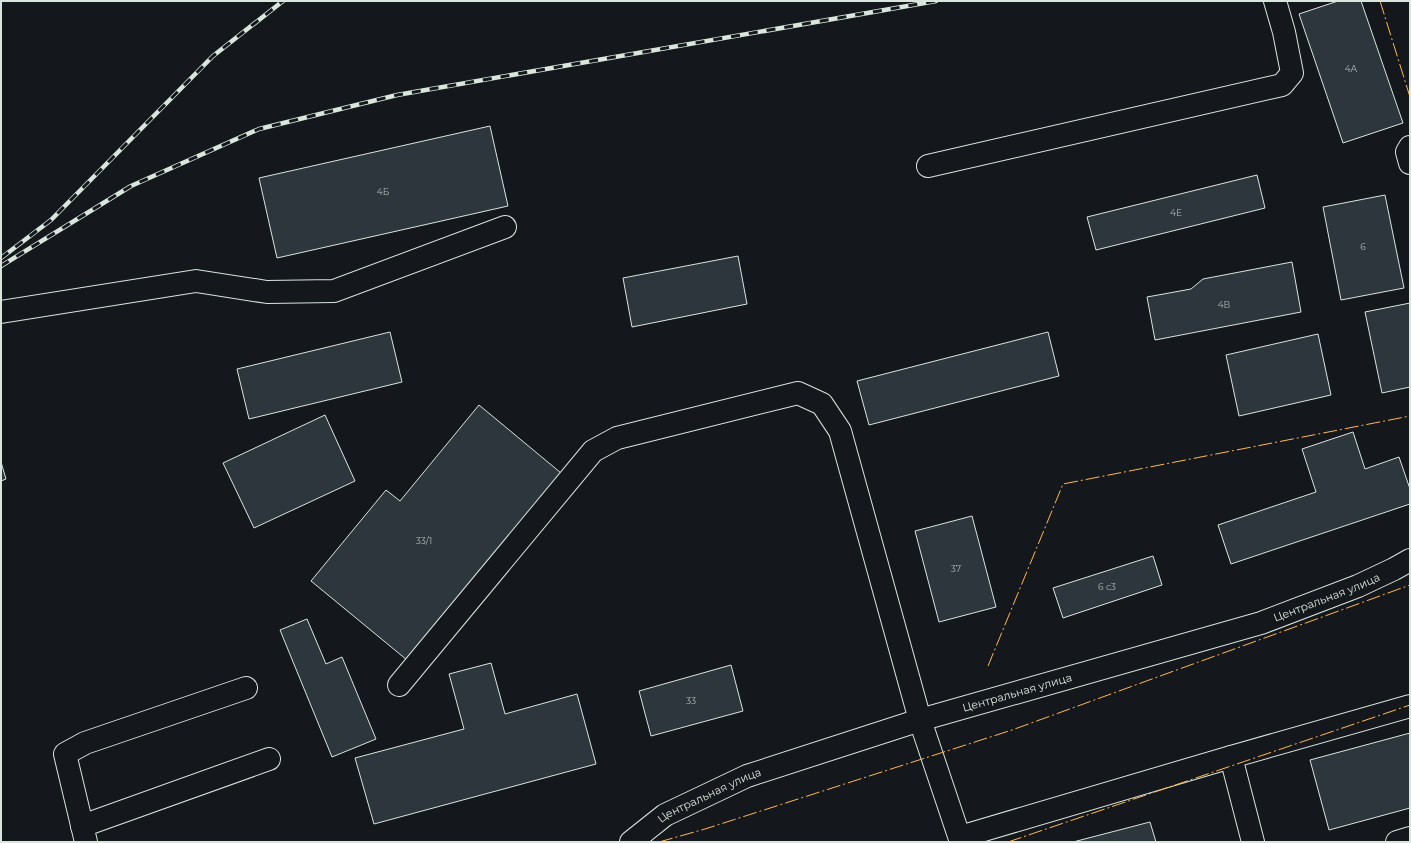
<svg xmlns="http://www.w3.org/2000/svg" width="1411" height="843" viewBox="0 0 1411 843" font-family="Montserrat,sans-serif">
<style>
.building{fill:#2c363c;stroke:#d8e6dc}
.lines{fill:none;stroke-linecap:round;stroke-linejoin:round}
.minor-casing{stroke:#d8e6dc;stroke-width:24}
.minor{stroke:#14181c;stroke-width:22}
.rail-casing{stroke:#d8e6dc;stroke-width:4.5}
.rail{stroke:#14181c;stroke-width:3;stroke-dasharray:9;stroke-linecap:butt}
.power{stroke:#ffb74d;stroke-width:1;stroke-dasharray:14 3 2 3;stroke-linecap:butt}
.labels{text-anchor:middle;stroke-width:3;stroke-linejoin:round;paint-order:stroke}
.number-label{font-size:9px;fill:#adbab4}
.street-label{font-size:11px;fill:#d8e6dc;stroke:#14181c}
</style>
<rect width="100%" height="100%" fill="#14181c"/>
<path class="building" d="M1338,1H1361L1403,123L1343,143L1299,14Z
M490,126L508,206L277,258L259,178Z
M1257,175L1265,208L1096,250L1087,217Z
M1385,195L1404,288L1341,300L1323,207Z
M738,256L747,304L632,327L623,278Z
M1292,262L1301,312L1155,340L1147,297L1191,289L1203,279Z
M1410,303V387L1382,393L1365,312Z
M390,332L402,382L249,419L237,369Z
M1048,332L1059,376L869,425L857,381Z
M1318,334L1331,395L1239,416L1226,355Z
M479,405L561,473L407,660L311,581L386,490L400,501Z
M325,415L355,481L254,528L223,463Z
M1353,432L1365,469L1399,457L1410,489V504L1231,564L1218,525L1316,492L1302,449Z
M1,462L6,479L1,481Z
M972,516L996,607L939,622L915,531Z
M1153,556L1162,585L1063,618L1053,588Z
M307,619L326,664L342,657L376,739L332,757L280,630Z
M491,663L505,714L577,694L596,764L374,824L355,758L464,729L449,674Z
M731,665L743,711L651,736L639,691Z
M1410,733V808L1329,830L1310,760Z
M1150,822L1156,842H1073Z"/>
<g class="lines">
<g class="minor-casing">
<g id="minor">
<path d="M1410,147L1407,152L1410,163"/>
<path d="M928,166L1282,85L1292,73L1284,32L1275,1"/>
<path d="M1,312L196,281L267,292L334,291L505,227"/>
<path d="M399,685L593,451L617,438L798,393L822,404L840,431L920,720L961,842"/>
<path d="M1231,757L1410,706"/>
<path d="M82,826L269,759"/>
<path d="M960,837L1231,757L1253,842"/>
<path d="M86,842L65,754L85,743L246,688"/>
<path id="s1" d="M631,842L665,815L747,776L920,720L1261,623L1358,586L1394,569L1410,560"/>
<path d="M1397,842L1410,838"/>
</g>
</g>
<use href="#minor" class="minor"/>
<g class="rail-casing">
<path id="rail" d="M1,258L51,220L213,56L283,1
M1,266L131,186L259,129L397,95L936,1"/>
</g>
<use href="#rail" class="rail"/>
<path class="power" d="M1380,1L1410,97
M988,666L1063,484L1410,416
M659,842L705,829L1012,730L1410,585
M1008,842L1410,705"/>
</g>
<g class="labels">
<g class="number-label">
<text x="1351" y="72">4А</text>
<text x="383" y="195">4Б</text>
<text x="1176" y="216">4Е</text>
<text x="1363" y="250">6</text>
<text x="1224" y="308">4В</text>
<text x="424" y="544">33/1</text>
<text x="956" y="572">37</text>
<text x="1107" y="590">6 с3</text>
<text x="691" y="704">33</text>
</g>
<g class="street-label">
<text dy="4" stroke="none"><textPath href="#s1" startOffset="741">Центральная улица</textPath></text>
<text dy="4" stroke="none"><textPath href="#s1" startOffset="417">Центральная улица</textPath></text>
<text dy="4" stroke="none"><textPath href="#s1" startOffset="92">Центральная улица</textPath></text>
</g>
</g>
<rect width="1411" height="843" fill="none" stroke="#d8e6dc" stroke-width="4"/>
</svg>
